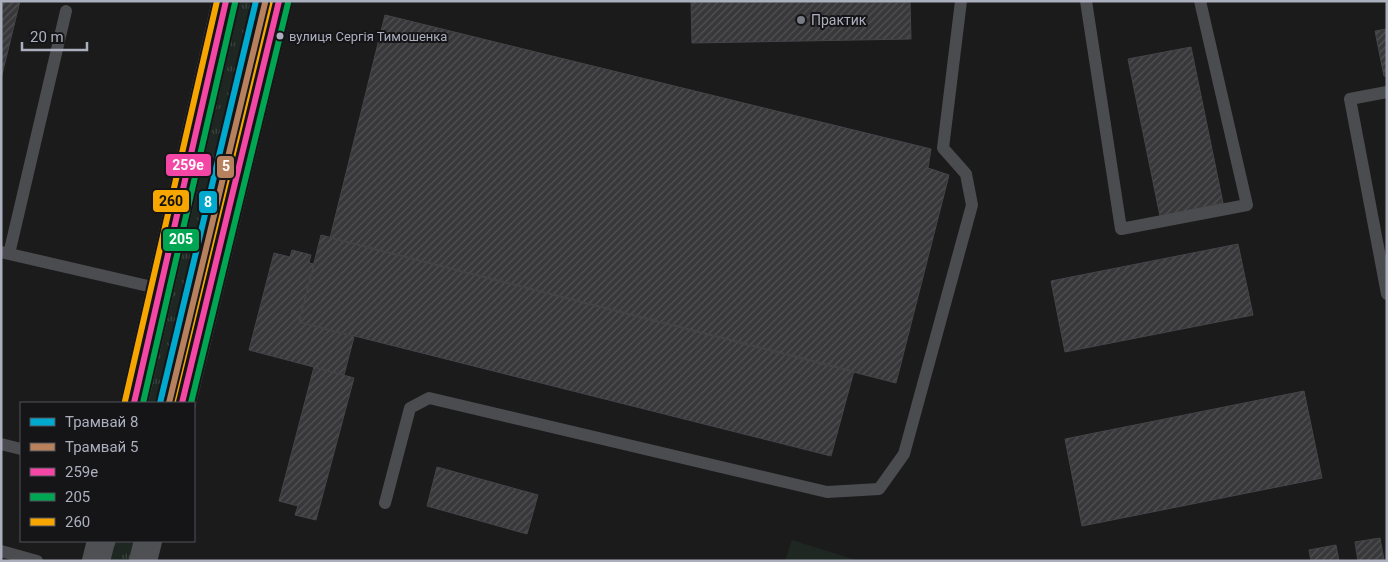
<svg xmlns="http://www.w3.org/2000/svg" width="1388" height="562" viewBox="0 0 1388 562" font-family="Roboto,sans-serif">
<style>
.grass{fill:url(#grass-tufts)}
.park{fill:#1e2721}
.building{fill:url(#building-hatch);stroke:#444548}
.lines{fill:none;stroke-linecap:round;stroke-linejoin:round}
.lane{stroke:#4b4c4f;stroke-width:12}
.secondary{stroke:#4f5054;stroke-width:28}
.bus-1-casing{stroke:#151518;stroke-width:10}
.bus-2-casing{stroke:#151518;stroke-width:10}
.bus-3-casing{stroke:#151518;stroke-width:10}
.bus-1{stroke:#f346a5;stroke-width:6}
.bus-2{stroke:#00a651;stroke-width:6}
.bus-3{stroke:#f7a600;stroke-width:6}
.tram-1-casing{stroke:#151518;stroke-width:10}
.tram-2-casing{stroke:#151518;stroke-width:10}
.tram-1{stroke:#00a9ce;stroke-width:6}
.tram-2{stroke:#b6815c;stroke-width:6}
.poi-dot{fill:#797b85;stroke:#151518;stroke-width:2}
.bus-dot{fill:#acafbd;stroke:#151518;stroke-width:2}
.labels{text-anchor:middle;stroke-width:4;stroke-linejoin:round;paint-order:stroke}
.bus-label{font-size:13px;fill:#acafbd;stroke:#151518;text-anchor:start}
.poi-label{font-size:14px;fill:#acafbd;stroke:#151518;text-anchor:start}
.line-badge{stroke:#151518;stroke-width:2}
.badge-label{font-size:14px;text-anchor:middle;font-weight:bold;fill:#fff}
.pale-badge-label{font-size:14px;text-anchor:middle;font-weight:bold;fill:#111}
</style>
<defs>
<pattern id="grass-tufts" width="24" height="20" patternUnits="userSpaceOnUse" patternTransform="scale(1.25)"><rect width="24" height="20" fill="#1e2721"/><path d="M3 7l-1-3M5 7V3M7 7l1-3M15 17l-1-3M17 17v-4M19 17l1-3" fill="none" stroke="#3c443f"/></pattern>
<pattern id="building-hatch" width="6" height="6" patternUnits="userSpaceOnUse" patternTransform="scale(1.25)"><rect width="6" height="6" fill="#38383a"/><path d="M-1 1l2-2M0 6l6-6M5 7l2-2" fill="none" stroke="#525255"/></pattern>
</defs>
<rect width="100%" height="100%" fill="#1b1b1c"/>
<path class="grass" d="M234,1H243L262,6L167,403H140Z
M106,541H134L129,561H102Z"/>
<path class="park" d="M792,540L859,561H785Z"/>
<path class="building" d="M1,1H20L1,79Z
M691,1H910L911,39L692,43Z
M385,15L931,149L928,168L949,175L896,383L330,238Z
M1387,29V76H1384L1375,31Z
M1191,47L1223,203L1160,216L1128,59Z
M321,235L854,371L831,456L299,322Z
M1238,244L1253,315L1065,352L1051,281Z
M292,250L311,255L309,263L314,264L299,322L354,337L344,375L249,350L274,253L290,257Z
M314,367L354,378L316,520L295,515L298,506L279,501Z
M1304,391L1322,478L1082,526L1065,439Z
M437,467L538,495L527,534L427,506Z
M1380,538L1384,560L1358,561L1355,542Z
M1336,545L1339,561H1311L1309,550Z"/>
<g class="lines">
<path class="lane" d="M1086,1L1121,229L1247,205L1200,1
M1387,92L1350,99L1387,294
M1,252L161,289
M9,254L66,11
M1,444L21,449
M385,503L410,408L429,398L827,492L879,489L904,454L972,205L966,174L943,148L961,1
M1,551L37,561"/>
<path class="secondary" d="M134,403L226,1
M182,403L279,1
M96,561L101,541
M143,561L148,541"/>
<g class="bus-1-casing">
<path id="bus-1" d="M134,403L226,1
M182,403L279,1"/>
</g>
<g class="bus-2-casing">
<path id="bus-2" d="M143,403L235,3
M191,403L288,3"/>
</g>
<g class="bus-3-casing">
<path id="bus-3" d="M125,401L217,1
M173,401L270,1"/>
</g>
<use href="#bus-1" class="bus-1"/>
<use href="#bus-2" class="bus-2"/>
<use href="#bus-3" class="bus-3"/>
<g class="tram-1-casing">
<path id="tram-1" d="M160,403L256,1"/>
</g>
<g class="tram-2-casing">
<path id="tram-2" d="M169,403L265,3"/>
</g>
<use href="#tram-1" class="tram-1"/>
<use href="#tram-2" class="tram-2"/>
</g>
<circle class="poi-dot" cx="801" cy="20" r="5"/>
<circle class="bus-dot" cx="280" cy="36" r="4.5"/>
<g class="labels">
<g class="bus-label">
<text x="289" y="41">вулиця Сергія Тимошенка</text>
</g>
<g class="poi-label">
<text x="811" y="25">Практик</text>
</g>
</g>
<g class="line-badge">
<rect x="165" y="153" width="47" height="24" rx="5" fill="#f346a5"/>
<rect x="216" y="155" width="19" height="24" rx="5" fill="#b6815c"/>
<rect x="152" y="189" width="38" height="24" rx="5" fill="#f7a600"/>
<rect x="198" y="190" width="20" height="24" rx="5" fill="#00a9ce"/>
<rect x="162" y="228" width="38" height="24" rx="5" fill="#00a651"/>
</g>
<g class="badge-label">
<text x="188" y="170">259е</text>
<text x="226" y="171">5</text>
<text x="208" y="207">8</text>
<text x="181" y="244">205</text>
</g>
<g class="pale-badge-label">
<text x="171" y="206">260</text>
</g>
<rect width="1388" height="562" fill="none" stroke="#acafbd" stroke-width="5"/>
<rect x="20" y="402" width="175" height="140" fill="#151518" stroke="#51535a"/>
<rect x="30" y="418" width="25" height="8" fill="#00a9ce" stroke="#51535a"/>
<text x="65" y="427" font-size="15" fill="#acafbd">Трамвай 8</text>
<rect x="30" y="443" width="25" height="8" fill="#b6815c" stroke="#51535a"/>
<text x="65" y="452" font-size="15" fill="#acafbd">Трамвай 5</text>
<rect x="30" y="468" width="25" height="8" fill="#f346a5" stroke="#51535a"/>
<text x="65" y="477" font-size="15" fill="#acafbd">259е</text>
<rect x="30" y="493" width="25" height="8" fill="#00a651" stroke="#51535a"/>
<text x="65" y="502" font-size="15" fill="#acafbd">205</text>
<rect x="30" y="518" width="25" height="8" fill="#f7a600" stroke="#51535a"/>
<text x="65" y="527" font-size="15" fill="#acafbd">260</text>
<path d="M22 42v8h65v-8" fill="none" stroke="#acafbd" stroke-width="2.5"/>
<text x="30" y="42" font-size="15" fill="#acafbd" stroke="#151518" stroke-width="4" paint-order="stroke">20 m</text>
</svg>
